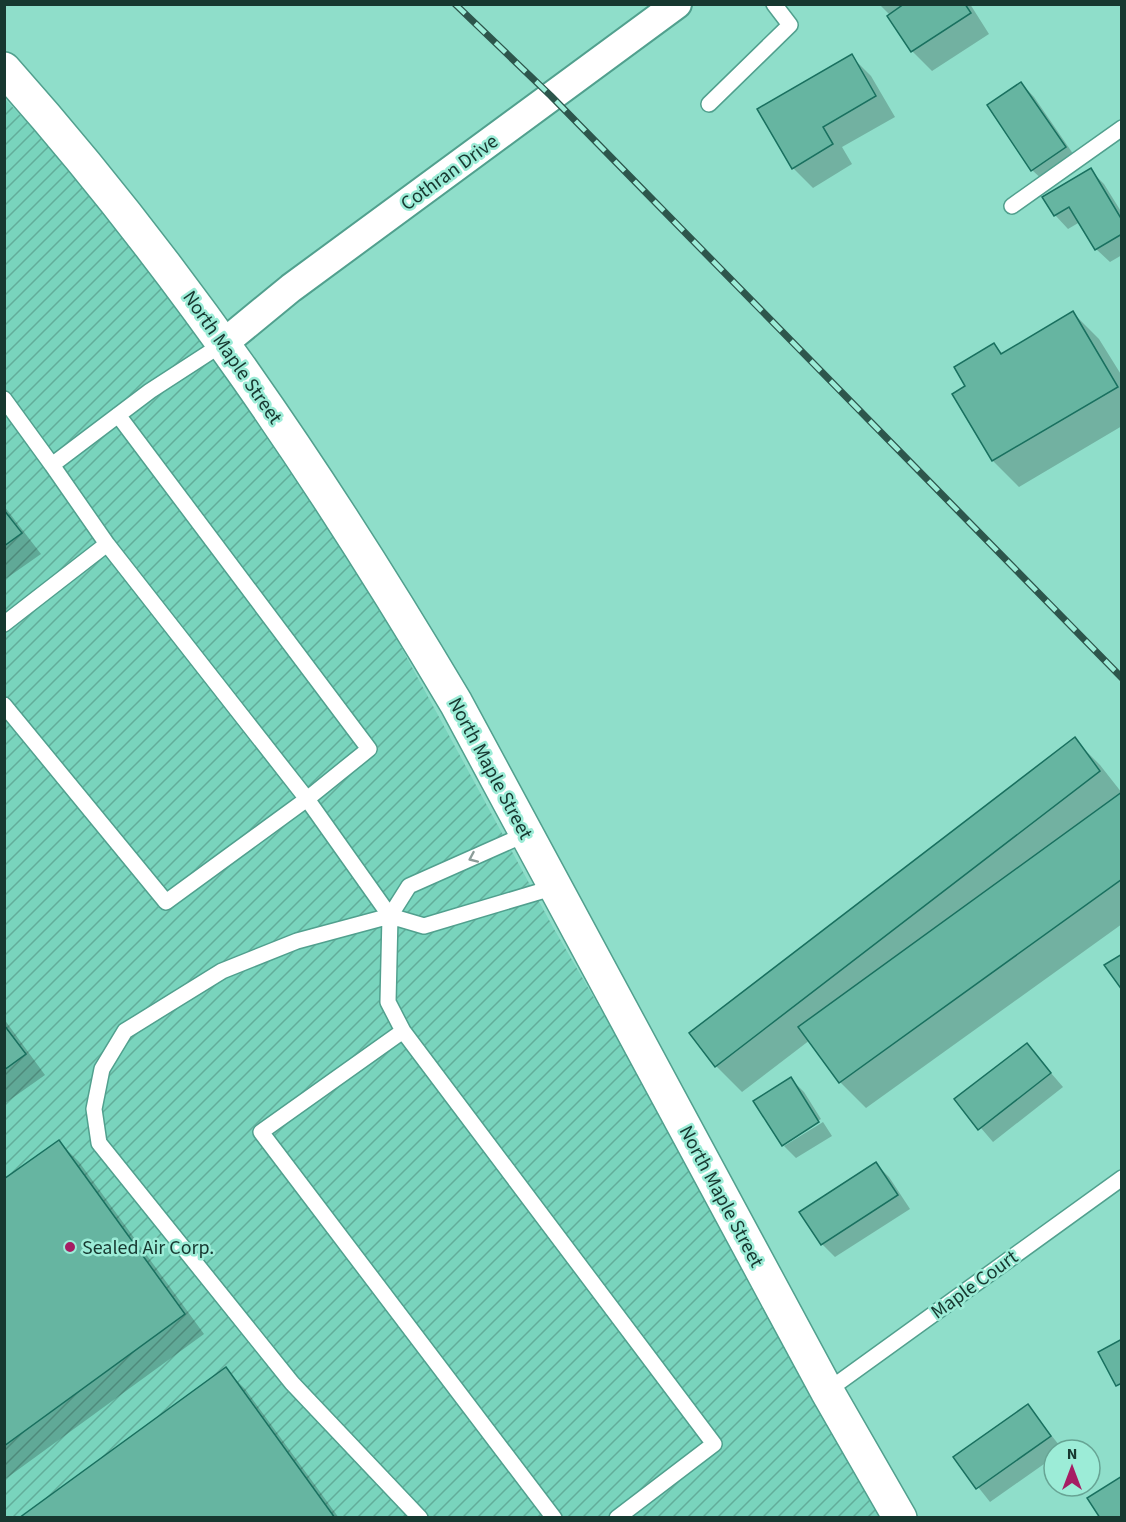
<svg xmlns="http://www.w3.org/2000/svg" width="1126" height="1522" viewBox="0 0 1126 1522" font-family="'Source Sans 3',sans-serif">
<style>
.industrial{fill:url(#industrial-furrows)}
.shadow{fill:#0003}
.building{fill:#66b5a1;stroke:#19705f;stroke-width:1.5}
.lines{fill:none;stroke-linecap:round;stroke-linejoin:round}
.service-casing{stroke:#51a08e;stroke-width:18}
.minor-casing{stroke:#51a08e;stroke-width:32}
.tertiary-casing{stroke:#51a08e;stroke-width:36}
.service{stroke:#fff;stroke-width:15}
.minor{stroke:#fff;stroke-width:28}
.tertiary{stroke:#fff;stroke-width:33}
.rail-casing{stroke:#2d564c;stroke-width:7}
.rail{stroke:#9cecd7;stroke-width:4.5;stroke-dasharray:14;stroke-linecap:butt}
.oneway{stroke:#8b9c98}
.poi-dot{fill:#a61d63;stroke:#9cecd7;stroke-width:2}
.labels{text-anchor:middle;stroke-width:5;stroke-linejoin:round;paint-order:stroke}
.street-label{font-size:20px;fill:#173830;stroke:#9cecd7}
.poi-label{font-size:20px;fill:#173830;stroke:#9cecd7;text-anchor:start}
</style>
<defs>
<pattern id="industrial-furrows" width="10" height="10" patternUnits="userSpaceOnUse" patternTransform="scale(1.5)"><rect width="10" height="10" fill="#79d4bd"/><path d="M-1 1l2-2M0 10L10 0M9 11l2-2" fill="none" stroke="#62ad9a"/></pattern>
</defs>
<rect width="100%" height="100%" fill="#8fdeca"/>
<path class="industrial" d="M4,98L234,339L554,929L896,1517H5Z"/>
<path class="shadow" d="M879,4H970L989,34L932,71L912,51L890,15Z
M851,56L871,76L895,117L842,147L852,164L813,188L793,168Z
M1021,83L1034,97L1078,161L1046,183L1032,170Z
M1090,170L1104,184L1122,213V255L1110,262L1096,249L1080,222L1068,229L1055,215Z
M1073,313L1099,339L1122,376V426L1019,487L993,461L954,394L967,386L994,345L1003,354Z
M4,506L41,554L4,580Z
M1074,739L1100,765L1122,793V924L866,1108L840,1082L810,1040L742,1092L716,1066Z
M4,1019L45,1075L4,1104Z
M1027,1045L1063,1087L993,1142L956,1099Z
M791,1079L804,1092L821,1119L784,1143V1146L783,1145Z
M823,1122L832,1136L796,1158L784,1146Z
M59,1142L79,1162L204,1334L4,1480V1181Z
M876,1164L889,1177L910,1209L835,1257L822,1244Z
M225,1369L245,1389L339,1518H21Z
M1028,1406L1063,1450H1054V1457L990,1502L955,1458Z"/>
<path class="building" d="M904,4H965L971,13L911,52L887,16Z
M852,54L876,96L823,127L833,144L792,169L757,109Z
M1021,82L1066,147L1031,171L987,105Z
M1091,168L1122,220V234L1095,250L1069,207L1054,216L1042,197Z
M1073,311L1118,387L992,461L952,394L965,386L954,367L994,343L1001,354Z
M4,510L22,533L4,546Z
M1075,737L1100,771L715,1067L689,1033Z
M1122,792V879L839,1083L798,1027Z
M1122,954V990L1104,965Z
M4,1025L26,1054L4,1070Z
M1027,1043L1051,1073L978,1130L954,1099Z
M791,1077L819,1122L782,1146L753,1101Z
M59,1140L185,1314L4,1446V1179Z
M876,1162L898,1195L821,1245L799,1212Z
M1122,1339V1383L1116,1386L1098,1352Z
M226,1367L335,1518H19Z
M1028,1404L1051,1436L976,1489L953,1457Z
M1122,1476V1518H1100L1087,1498Z"/>
<g class="lines">
<g class="service-casing">
<path id="service" d="M709,104L790,25L774,4
M1012,206L1122,128
M4,399L52,465L150,391L224,343
M118,415L369,749L307,799L390,916L388,1002L403,1031L714,1444L617,1518
M4,624L107,544L52,465
M4,705L166,902L307,799L107,544
M526,834L409,886L390,916L424,926L555,887
M390,916L297,941L222,971L125,1031L102,1069L94,1109L99,1143L292,1383L420,1518
M403,1031L261,1132L554,1518
M827,1391L1122,1178"/>
</g>
<g class="minor-casing">
<path id="minor" d="M224,343L291,288L677,4"/>
</g>
<g class="tertiary-casing">
<path id="tertiary" d="M4,69C178,264 323,479 456,703L827,1391L900,1518"/>
</g>
<use href="#service" class="service"/>
<use href="#minor" class="minor"/>
<use href="#tertiary" class="tertiary"/>
<g class="rail-casing">
<path id="rail" d="M455,4L551,96L1122,678"/>
</g>
<use href="#rail" class="rail"/>
</g>
<defs><path id="oneway-chevron" d="M-2-3.5L2.5 0L-2 3.5" fill="none" stroke-width="1.6" stroke-linecap="round" stroke-linejoin="round" transform="scale(1.5)"/></defs>
<use class="oneway" href="#oneway-chevron" transform="translate(473 858) rotate(156)"/>
<circle class="poi-dot" cx="70" cy="1247" r="6"/>
<g class="labels">
<g class="street-label">
<text transform="translate(449 172) rotate(-36)" y="7">Cothran Drive</text>
<text transform="translate(233 357) rotate(55)" y="7">North Maple Street</text>
<text transform="translate(491 768) rotate(62)" y="7">North Maple Street</text>
<text transform="translate(722 1196) rotate(62)" y="7">North Maple Street</text>
<text transform="translate(974 1284) rotate(-36)" y="7">Maple Court</text>
</g>
<g class="poi-label">
<text x="82" y="1254">Sealed Air Corp.</text>
</g>
</g>
<rect width="1126" height="1522" fill="none" stroke="#173830" stroke-width="12"/>
<g transform="translate(1072 1468)"><circle r="28" fill="#9cecd7" stroke="#67a494" stroke-width="1.5"/>
<path d="M0-4.5L10 22L0 15L-10 22Z" fill="#a61d63"/>
<text y="-9" font-size="16" font-weight="bold" text-anchor="middle" fill="#173830">N</text>
</g>
</svg>
